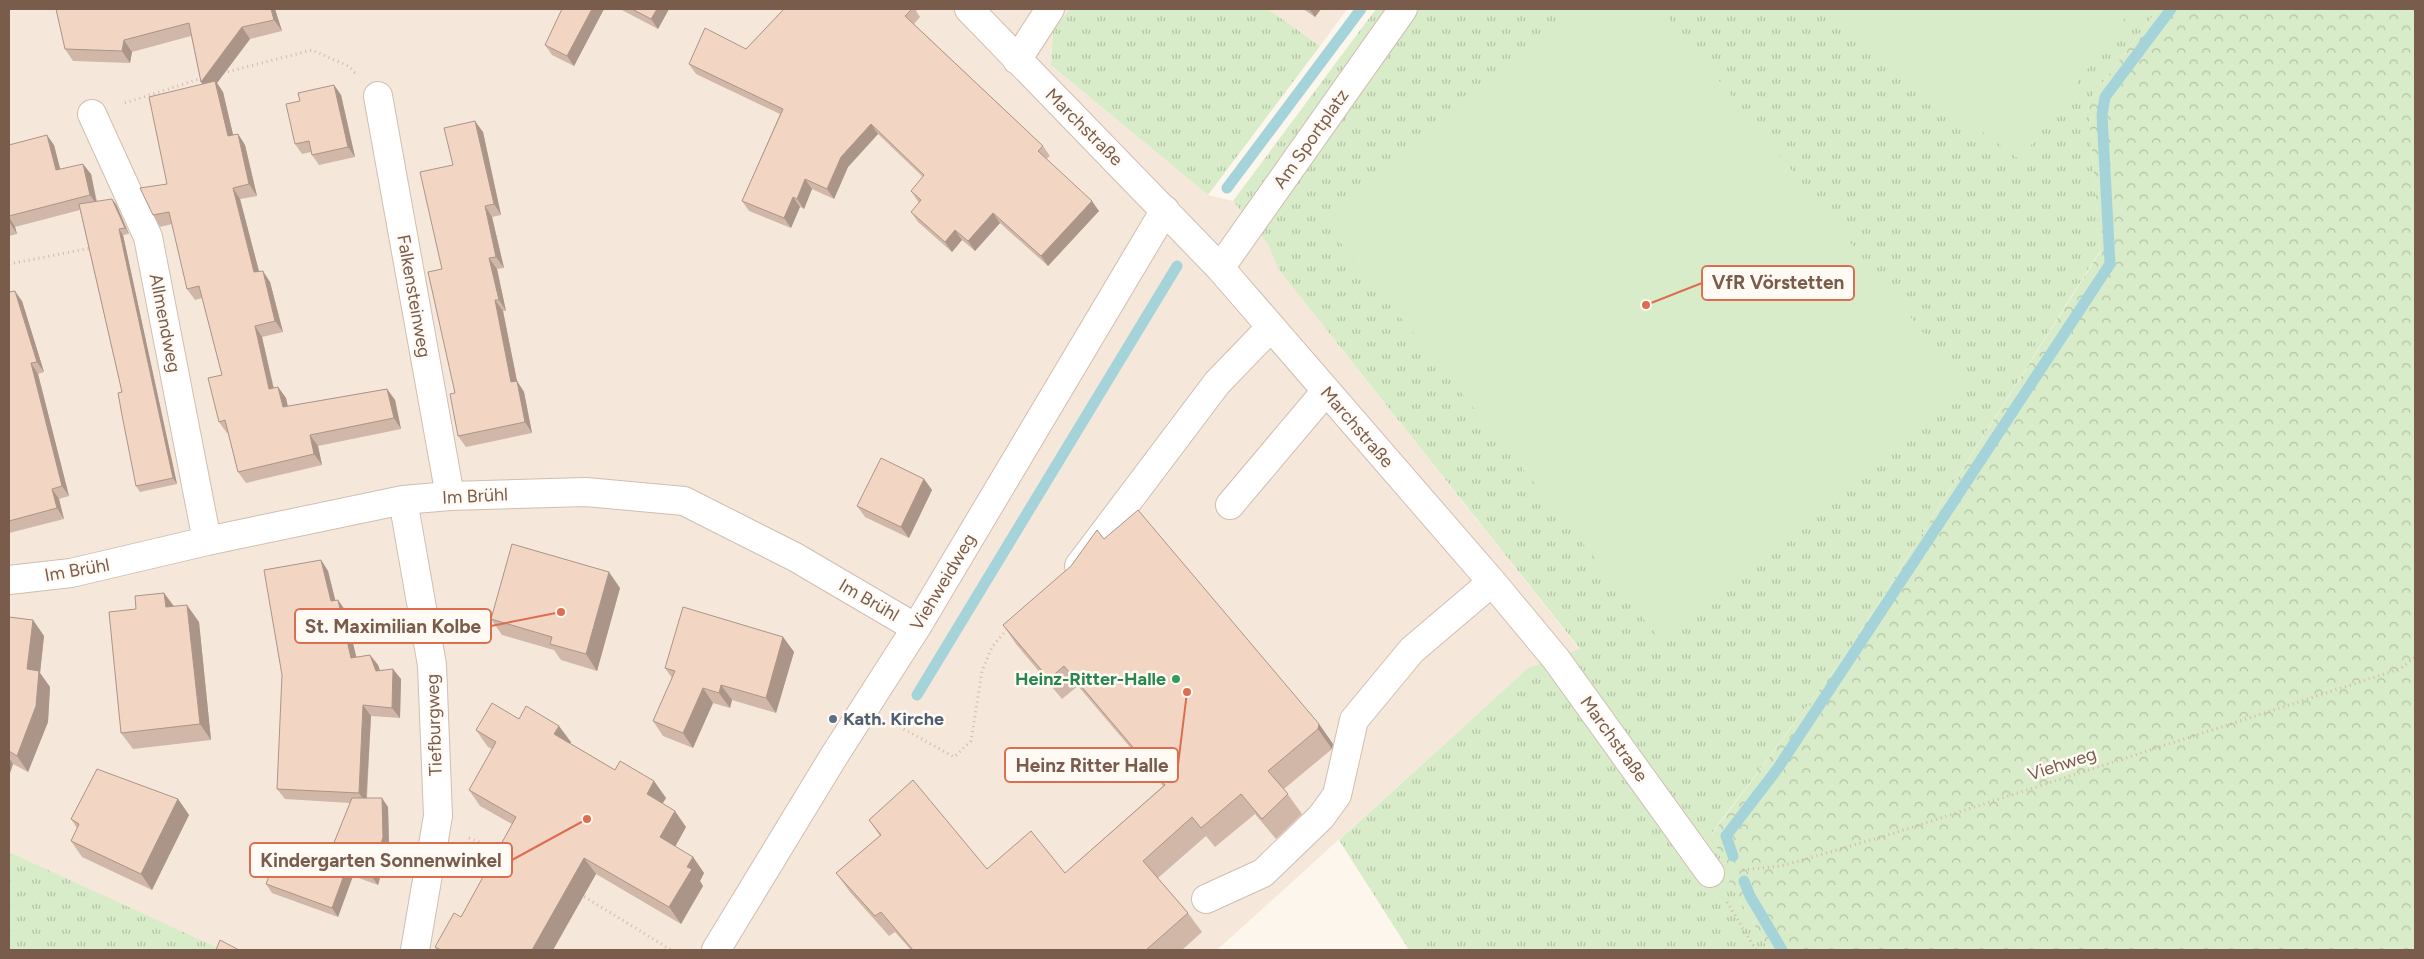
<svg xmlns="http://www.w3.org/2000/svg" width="2424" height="959" viewBox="0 0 2424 959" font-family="Figtree,sans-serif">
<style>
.residential{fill:#f5e8da}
.grass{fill:url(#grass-tufts)}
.forest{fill:url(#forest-crowns)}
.pitch{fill:#d8ecc9}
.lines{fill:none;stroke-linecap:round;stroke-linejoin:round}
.stream{stroke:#a5d3da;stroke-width:11}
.minor-casing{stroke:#d1beb0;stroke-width:30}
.path{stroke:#d9b8a5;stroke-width:3;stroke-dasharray:1 4;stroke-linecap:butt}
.minor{stroke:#fff;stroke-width:28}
.wall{fill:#d1b7a8}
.shaded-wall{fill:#aa9588}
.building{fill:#f3d5c3;stroke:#aa9588}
.leisure-dot{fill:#2e9e5b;stroke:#fffaf3;stroke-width:2}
.service-dot{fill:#5c6f8a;stroke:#fffaf3;stroke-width:2}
.labels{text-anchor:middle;stroke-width:5;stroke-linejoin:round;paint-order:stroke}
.street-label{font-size:18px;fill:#7a5c4d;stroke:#fffaf3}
.leisure-label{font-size:18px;font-weight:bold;fill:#27864d;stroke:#fffaf3;text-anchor:end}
.service-label{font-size:18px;font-weight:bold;fill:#4e5e75;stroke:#fffaf3;text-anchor:start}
.leader{fill:none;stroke:#dc6d51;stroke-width:2}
.callout-dot{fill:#dc6d51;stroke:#fffaf3;stroke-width:2}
.callout{fill:#fffaf3;stroke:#dc6d51;stroke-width:2}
.callout-label{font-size:19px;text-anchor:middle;font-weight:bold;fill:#7a5c4d}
</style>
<defs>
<pattern id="grass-tufts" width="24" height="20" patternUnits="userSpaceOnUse" patternTransform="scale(1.25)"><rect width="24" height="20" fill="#d8ecc9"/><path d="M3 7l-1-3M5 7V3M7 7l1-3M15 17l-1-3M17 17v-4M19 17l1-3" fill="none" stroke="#b4c2a5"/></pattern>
<pattern id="forest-crowns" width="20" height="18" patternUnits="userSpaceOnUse" patternTransform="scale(1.25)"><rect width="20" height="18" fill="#d8ecc9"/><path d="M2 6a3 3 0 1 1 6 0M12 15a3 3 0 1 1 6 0" fill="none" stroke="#b4c2a5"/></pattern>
</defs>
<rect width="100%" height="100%" fill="#fdf6ec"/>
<path class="residential" d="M9,9H1070L1053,30L1051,65L1208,195L1233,201L1267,243L1279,270L1580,650L1528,668L1217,950H219L9,852Z
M1268,9H1347L1320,46Z"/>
<path class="grass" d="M1070,9H1268L1320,46L1208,195L1051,65L1053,30Z
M1376,9H2158L2088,102L2100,251L1844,657L1712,833L1729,882L1769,950H1409L1339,840L1528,668L1580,649L1279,270L1267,243L1233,201Z
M9,852L220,949L219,950H9Z"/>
<path class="forest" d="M2158,9H2415V950H1769L1729,882L1712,834L1844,657L2100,252L2088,102Z"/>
<path class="pitch" d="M1583,9H1661L1969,389L1663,643L1323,221Z
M1817,9H2132L2020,160Z"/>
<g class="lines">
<path class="stream" d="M1227,188L1361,9
M917,695L1177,266
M1733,856L1726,836L1778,768L2110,264L2102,115L2105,97L2171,9
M1744,881L1750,896L1782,950"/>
<g class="minor-casing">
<path id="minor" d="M969,9L1220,268L1492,582L1556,659L1710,873
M1017,60L1050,9
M378,96L450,496
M92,114L148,237L207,541
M1220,268L1403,9
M403,500L432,665L438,816L415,950
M1230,505L1326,391
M1079,566L1217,383L1271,327
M9,580L71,573L207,541L403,500L450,496L586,492L684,501L795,557L916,628
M1206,899L1263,873L1321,817L1337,795L1354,720L1412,650L1492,582
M716,950L834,756L916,628L1165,210"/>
</g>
<path class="path" d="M223,73L312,50L348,66L355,73
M125,103L202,78
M9,264L91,248
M895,724L954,757L971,741L982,671L992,647L1009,627
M469,838L500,850
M1743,870L1781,866L1882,837L2400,669L2415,657
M580,894L671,950
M1727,902L1756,950"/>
<use href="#minor" class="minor"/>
</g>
<path class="wall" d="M56,9H275L282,31L250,39L217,83L223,92L233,135L238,134L245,145L257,196L240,199L259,271L270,282L283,332L262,337L274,388L278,387L286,398L288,406L387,389L395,400L401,429L318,446L322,465L246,483L238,472L228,433H227L219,422L222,375L202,298L195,300L187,289L172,224L160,227L153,215L167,184L203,84L201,82L191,36L132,52L130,63L73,61L65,49Z
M562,9H604L574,66L552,55L545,45Z
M620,9H669L658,29Z
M784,9H918L916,11L920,17L914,24L1043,146L1050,156L1046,159L1099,211L1048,266L1000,223L975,251L962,240L952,252L918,222L911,212L919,203L911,191L923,177L878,134L848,167L834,199L812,189L804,209L800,207L791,228L749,211L742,201L780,114L696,74L689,64L746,49Z
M1303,9H1321L1315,17Z
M334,85L341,95L355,157L319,165L312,155L311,152L302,154L295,144Z
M483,132L501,215L492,217L504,268L497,269L506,311H503L517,381L524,392L532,433L466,447L458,436L455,393L442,269L453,165Z
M9,145H54L60,169L91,174L97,201L116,204L129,234L123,235L177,484L140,492L136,486L122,392L80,210L15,227L17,234L9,236Z
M9,289L10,292L22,301L44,372L38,374L69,496L59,499L64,519L9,533Z
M924,479L932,490L909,538L865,517L857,506Z
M1104,539L1319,724L1333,744L1332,749L1284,789L1302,814L1276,839L1255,814L1215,847L1206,836L1158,878L1188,913L1202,932L1182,950H911L895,932L889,936L850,892L836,873L880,836L869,820L987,869L1065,873L1163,786L1078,686L1062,699L1016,644L1003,625Z
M321,560L328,571L335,600H338L345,610L356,657L370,655L378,665L380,671L401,679L400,718L371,716L367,798L388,807L389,845L378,885L353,876L338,917L272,893L266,884L327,860L350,803L285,799L277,789Z
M620,588L597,671L561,660L554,650L502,635L491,619Z
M164,593L174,607L199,622L211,740L133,749L121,733L136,609Z
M9,617L33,620L44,636L40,673L50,687L48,722L28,772L13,764L9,776Z
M783,637L794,652L776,713L732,700L730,708L713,703L693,748L663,736L653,721L672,678L665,668Z
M519,719L571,742L570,743L615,770L654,781L666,798L662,804L686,827L675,847L693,857L704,873L700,881L703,886L681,924L596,874L553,950H437L435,947L461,917L512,824L480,806L469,790L492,749L488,747L476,730Z
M178,799L189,815L152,890L82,857L71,841L77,828L71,819Z"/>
<path class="shaded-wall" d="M271,9H275L282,31L274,20Z
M592,9H604L574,66L567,56Z
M657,9H669L658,29L651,19Z
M1309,9H1321L1315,17Z
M242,27L250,39L217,83L223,92L236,147L228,136L209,93L201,82Z
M124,40L132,52L130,63L122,51Z
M334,85L341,95L355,157L348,147Z
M475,121L483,132L501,215L494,204Z
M871,124L878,134L848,167L834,199L827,189L841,157Z
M238,134L245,145L257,196L249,184Z
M47,135L54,145L63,180L56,170Z
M83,164L91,174L97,205L90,195Z
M805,179L812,189L804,209L797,199Z
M233,188L240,199L262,283L254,272Z
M793,197L800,207L791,228L784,218Z
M112,199L116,204L129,234L125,228Z
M1092,201L1099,211L1048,266L1041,256Z
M485,206L492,217L504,268L496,257Z
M993,213L1000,223L975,251L968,241Z
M9,217L15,227L17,234L10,223Z
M119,229L123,235L177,484L173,478Z
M955,230L962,240L952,252L945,242Z
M489,258L497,269L506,311L499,300Z
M263,271L270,282L283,332L275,321Z
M15,291L22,301L44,372L37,362Z
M495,300L503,311L517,381L524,392L532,433L525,422L511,382Z
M255,326L262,337L276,400L269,389Z
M31,363L38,374L69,496L62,486Z
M278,387L286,398L290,418L283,407Z
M387,389L395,400L401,429L394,418Z
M310,435L318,446L322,465L314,454Z
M924,479L932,490L909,538L901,527Z
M52,489L59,499L64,519L57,508Z
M321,560L328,571L338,611L331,601Z
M609,572L620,588L597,671L586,654Z
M164,593L176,609L166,607Z
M338,600L345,610L359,668L351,658Z
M187,605L199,622L211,740L200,724Z
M33,620L44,636L40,673L50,687L48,722L28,772L17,756Z
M783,637L794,652L776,713L766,698Z
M370,655L378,665L384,681L376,671Z
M393,669L401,679L400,718L392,708Z
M721,685L732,700L730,708L719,693Z
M703,688L713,703L693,748L683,733Z
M363,705L371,716L366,804L359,793Z
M1319,724L1333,744L1332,749L1318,729Z
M559,726L571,742L566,751L554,734Z
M9,758L13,764L9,776Z
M654,781L666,798L658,811L647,794Z
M382,798L388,807L389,845L378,885L372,877Z
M178,799L189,815L152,890L141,874Z
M675,811L686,827L671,854L660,837Z
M693,857L704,873L700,881L703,886L681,924L669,907L687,867Z
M584,858L596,874L553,950H532Z
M347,867L353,876L338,917L332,908Z"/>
<path class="building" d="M56,9H271L274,20L242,27L201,82L189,23L124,40L122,51L65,49Z
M562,9H592L567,56L545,45Z
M632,9H657L651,19Z
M784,9H912L905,16L1043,146L1038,151L1092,201L1041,256L993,213L968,241L955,230L945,242L911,212L921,200L911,191L924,175L871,124L841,157L827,189L805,179L797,199L793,197L784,218L742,201L783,109L689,64L705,28L746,49Z
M215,81L228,136L238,134L249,184L233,188L254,272L263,271L275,321L255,326L269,389L278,387L283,407L387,389L394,418L310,435L314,454L238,472L225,420L219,422L208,378L222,375L199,286L187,289L169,212L153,215L140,188L167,184L149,97Z
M334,85L348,147L312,155L309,141L295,144L286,104L300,101L298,93Z
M475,121L494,204L485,206L496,257L489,258L499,300H495L511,382L517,381L525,422L458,436L450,394L455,393L428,272L442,269L420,172L453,165L444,128Z
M47,135L56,170L83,164L90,195L9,216V145Z
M112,199L125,228L119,229L173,478L136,486L122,415L118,393L122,392L79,204Z
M15,291L37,362L31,363L62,486L52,489L57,508L9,521V292Z
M881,458L924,479L901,527L857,506Z
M1138,510L1319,724L1318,729L1268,771L1288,794L1262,819L1241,794L1201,828L1192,817L1143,861L1188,913L1146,950H913L881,912L875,916L836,873L881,835L869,820L913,780L987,869L1031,831L1065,873L1165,785L1064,666L1049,679L1003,625L1071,566L1097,530L1104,539Z
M512,544L609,572L586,654L550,644L552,637L491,619Z
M321,560L331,601L338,600L351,658L370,655L376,671L393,669L392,708L363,705L359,793L277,789L282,675L264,570Z
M164,593L166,607L187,605L200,724L121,733L109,612L136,609L135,596Z
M683,607L783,637L766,698L721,685L719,693L703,688L683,733L653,721L675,671L665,668Z
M9,617L33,620L27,669L39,671L36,706L17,756L9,751Z
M492,703L519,719L526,706L559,726L554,734L615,770L620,761L654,781L647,794L675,811L660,837L693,857L687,867L692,869L669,907L584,858L532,950H441L435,947L454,913L461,917L516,817L469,790L496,742L476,730Z
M97,769L178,799L141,874L71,841L79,824L71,819Z
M352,798H382L383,837L372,877L347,867L332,908L266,884L282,843L327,860Z
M220,940L239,950H216Z"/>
<circle class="leisure-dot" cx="1176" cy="679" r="5"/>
<circle class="service-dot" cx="833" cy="719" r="5"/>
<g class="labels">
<g class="street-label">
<text transform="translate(1084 127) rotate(45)" y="6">Marchstraße</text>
<text transform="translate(1311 139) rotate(-55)" y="6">Am Sportplatz</text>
<text transform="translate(414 296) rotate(80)" y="6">Falkensteinweg</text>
<text transform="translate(165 323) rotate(79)" y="6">Allmendweg</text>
<text transform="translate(1357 427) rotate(49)" y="6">Marchstraße</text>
<text transform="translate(475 496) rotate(-3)" y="6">Im Brühl</text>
<text transform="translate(77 570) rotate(-10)" y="6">Im Brühl</text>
<text transform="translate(943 582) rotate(-59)" y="6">Viehweidweg</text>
<text transform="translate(869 600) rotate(30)" y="6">Im Brühl</text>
<text transform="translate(434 725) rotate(-92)" y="6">Tiefburgweg</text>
<text transform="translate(1614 739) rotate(54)" y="6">Marchstraße</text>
<text transform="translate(2062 764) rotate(-18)" y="6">Viehweg</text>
</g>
<g class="leisure-label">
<text x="1166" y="685">Heinz-Ritter-Halle</text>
</g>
<g class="service-label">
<text x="843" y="725">Kath. Kirche</text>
</g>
</g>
<path class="leader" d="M1646 305L1702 283M561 612L491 626M1187 692L1178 765M587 819L512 860"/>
<g class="callout-dot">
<circle cx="1646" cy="305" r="5"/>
<circle cx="561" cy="612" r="5"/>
<circle cx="1187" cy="692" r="5"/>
<circle cx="587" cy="819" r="5"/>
</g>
<g class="callout">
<rect x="1702" y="266" width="152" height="34" rx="5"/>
<rect x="295" y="609" width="196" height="34" rx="5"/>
<rect x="1005" y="748" width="173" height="34" rx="5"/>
<rect x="250" y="843" width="262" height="34" rx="5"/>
</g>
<g class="callout-label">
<text x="1778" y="289">VfR Vörstetten</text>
<text x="393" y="633">St. Maximilian Kolbe</text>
<text x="1092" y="772">Heinz Ritter Halle</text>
<text x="381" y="867">Kindergarten Sonnenwinkel</text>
</g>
<rect width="2424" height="959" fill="none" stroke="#7a5c4d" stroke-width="20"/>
</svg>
